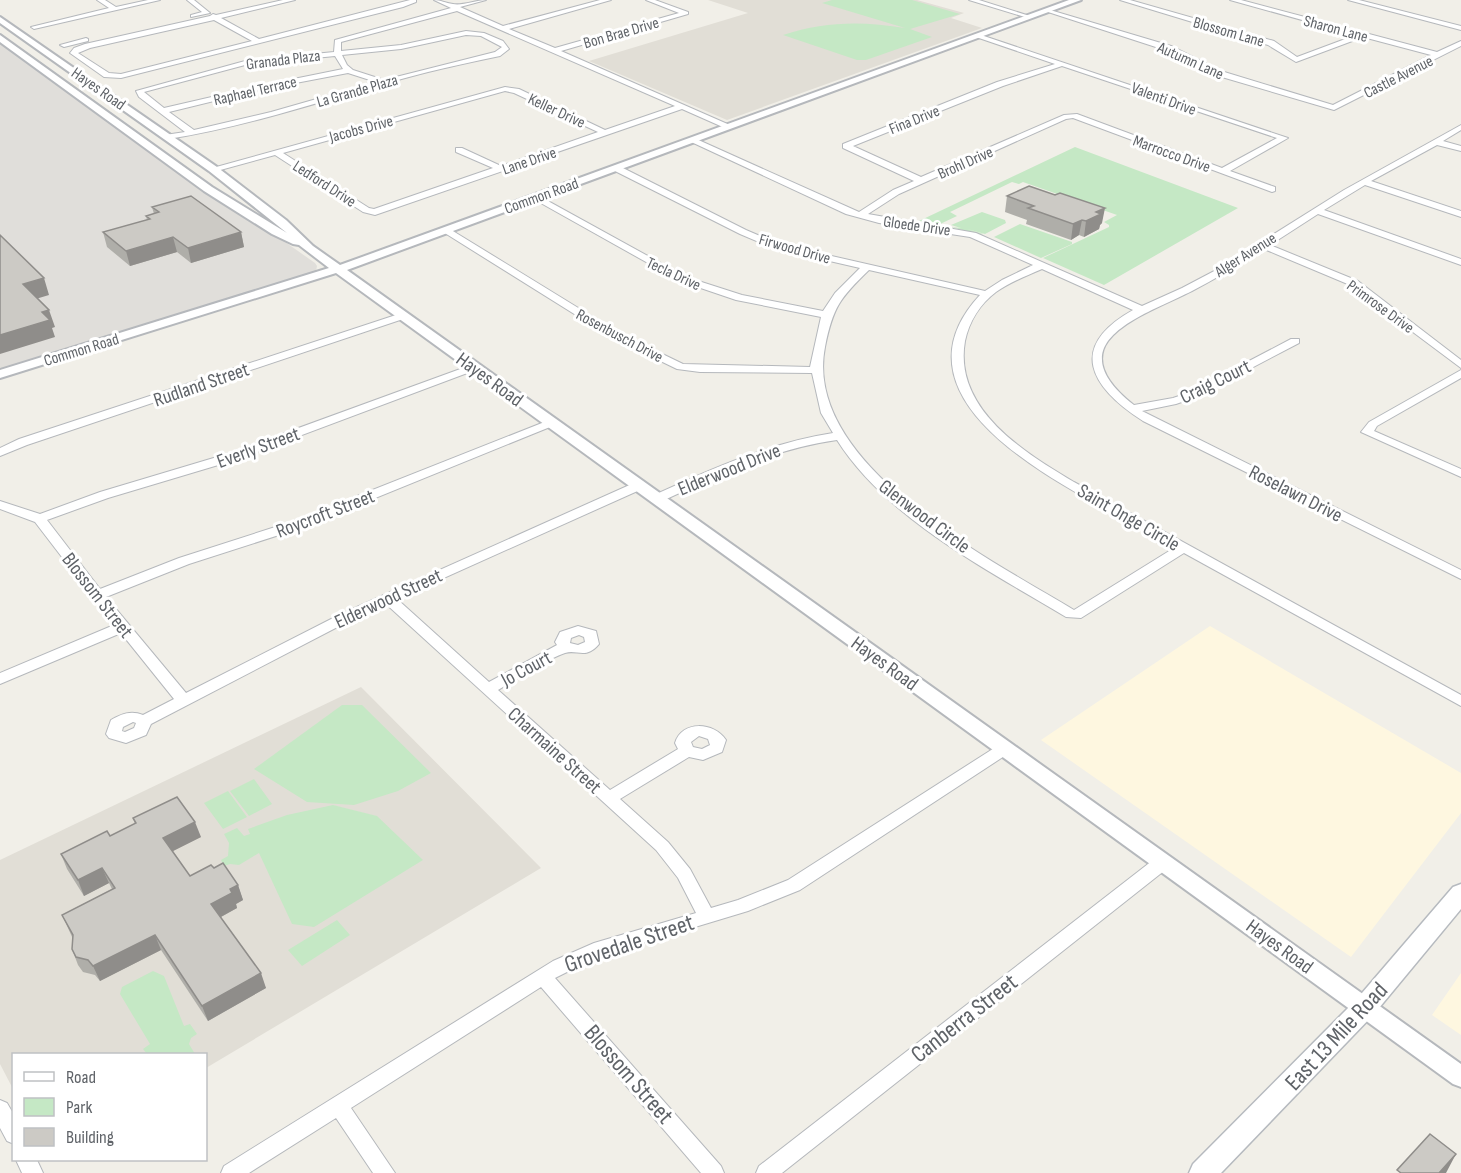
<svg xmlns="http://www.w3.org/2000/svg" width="1461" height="1173" viewBox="0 0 1461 1173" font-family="'Sofia Sans Condensed',sans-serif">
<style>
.commercial{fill:#fef7e0}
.industrial{fill:#e0deda}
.education{fill:#e1ded6}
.green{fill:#c5e8c5}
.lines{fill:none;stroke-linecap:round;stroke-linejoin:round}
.minor-casing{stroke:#b5b8bc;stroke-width:2}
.tertiary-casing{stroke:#b5b8bc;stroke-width:4}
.secondary-casing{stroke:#b6babf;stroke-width:3}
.minor{fill:#fff;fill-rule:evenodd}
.tertiary{fill:#fff;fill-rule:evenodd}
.secondary{fill:#fff;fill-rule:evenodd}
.wall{fill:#afaea9}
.shaded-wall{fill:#8f8d8a}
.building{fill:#cccac5;stroke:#8f8d8a;stroke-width:1.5}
.labels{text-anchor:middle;stroke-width:6;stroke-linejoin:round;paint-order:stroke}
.far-street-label{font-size:16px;fill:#5f6368;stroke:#fff}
.street-label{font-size:20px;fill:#5f6368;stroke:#fff}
.near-street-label{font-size:24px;fill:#5f6368;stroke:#fff}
</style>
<rect width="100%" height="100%" fill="#f1efe8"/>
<path class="commercial" d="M1210,626L1461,773V813L1351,957L1041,740Z
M1461,973V1035L1432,1015Z"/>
<path class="industrial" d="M0,41L315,263L317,266L316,271L0,371Z"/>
<path class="education" d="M708,0H917L964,13L951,18L982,28L727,120L589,61L748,13Z
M361,687L541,868L206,1068V1054H14L13,1089L0,1064V860Z"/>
<path class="green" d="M832,0H912L960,14L910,29L932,37L866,60H857L783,35C825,21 863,21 905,28L822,3Z
M1075,147L1238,208L1104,285L1043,258L1109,227V225L1104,222L1117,215L1023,182L1019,184L1012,182L950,212L957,216L938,225L909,222L938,224L919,221Z
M982,212L1005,220L1006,223L985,234L967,229L983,234L981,235L951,227L961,228L951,225Z
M1020,224L1072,242V244L1041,258L994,237Z
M342,705H362L431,773L398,791L354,805L307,802L254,769Z
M254,779L272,804L249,816L230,791Z
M228,791L247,817L223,829L204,803Z
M333,805L377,816L423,860L314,927L292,924L259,853L239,865L230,864L224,866L221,860L228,856L229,843L224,834L237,828L244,836L250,834L248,829L287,815Z
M337,920L350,935L302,966L288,950Z
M153,971L164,976L184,1026L190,1024L197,1034L191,1038L189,1044L195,1054H147L143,1049L150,1044L120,994L122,987Z"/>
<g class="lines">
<g class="minor-casing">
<path id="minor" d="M97,0H105L116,7L148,0H160L34,29L31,27L109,8Z
M187,0H194L210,13L191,17V15L202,12Z
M283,0H295L221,18L259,39L410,0H416V2L403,7L121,78L104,77L70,53L74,48L85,44L210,16L213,14L216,15ZM214,20L252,41L121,74L109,73L78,53L90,48Z
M434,0C441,0 445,3 453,4C462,6 476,0 486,0L460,7L503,26L600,0H611L509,29L555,48L679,13L646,0H655L688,12V14L561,51L732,126L725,128L682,109L375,215L363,212L275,155L213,172L209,169L505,87L519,89L605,130L675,106L457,11L341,42V51L401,45L466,31L484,33L503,41L509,49L500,56C476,61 452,66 428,72C341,94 257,125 168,139H165V135L185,132L139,97L136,91L245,61L334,52L335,40L451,8ZM466,35L481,36L502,47L495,52L384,80L353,70L347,65L342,55L401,49ZM335,56L343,69L259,86L164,108L144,92L245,65ZM348,73L376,82L271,112L194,130L169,112L259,90ZM505,91L514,93L598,132L501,166L462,148H456V152L493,168L374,209L369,208L283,153Z
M969,0H979L1033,17L1028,18Z
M1120,0H1130L1274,41L1297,57L1356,35L1230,0H1241L1437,52L1461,41V46L1334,110L1215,75L1165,50L1045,11L1050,10L1171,46L1221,71L1333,105L1431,55L1363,37L1296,62L1268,45Z
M1348,0H1359L1461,26V30Z
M978,34L1288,138L1230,171L1275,187V191L1272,192L1073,118L1066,119L899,194L868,214L976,233L1142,306L1182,288L1220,268L1344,190L1461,125V130L1443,141L1461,146V151L1437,145L1371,181L1461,211V217L1365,185L1324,210L1461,259V265L1318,214L1270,245L1358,281L1461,360V368L1350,285L1264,249C1240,264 1217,278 1192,291C1143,316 1054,342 1134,405L1173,398L1188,393L1291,339H1299V343L1196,397L1176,404L1142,411L1461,570V579L1143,421C1090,387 1067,347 1133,310L1042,269C1026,276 1010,282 996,292C980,304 969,322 965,341C953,409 1025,453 1074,482L1461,695V706L1184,553L1081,618L1066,617C988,570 887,519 837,440C774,449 718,475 660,502H652L650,499L652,496C711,469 769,443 833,433L821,413L812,373L700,372L677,369L611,337L440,230L448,228L619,333L683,364L810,367L821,317L736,300L680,281L530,197L537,195L686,277L742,295L823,311L835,293L860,268L773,248L740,234L613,170V166H619L746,230L779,244L985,291L1002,280L1033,265L970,237L879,223L846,214L687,140L694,138L859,212L893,190L914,181L843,148V144L997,82L1055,64L976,37ZM1062,66L1277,138L1222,168L1077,114L1064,115L921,177L853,146L1003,86ZM869,270L980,295C889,393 1040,473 1111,512C1132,524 1153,536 1174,548L1074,610C991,560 802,464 825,347C833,307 840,298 869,270Z
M86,38L88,39V41L64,47L60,45Z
M402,313L406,314V318L27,445L0,456V448L19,439Z
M474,364L478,365V369L235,460L108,498L47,520L100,589L179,558L294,521L547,421H555L557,423L555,425L304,527L189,564L106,597L186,693L339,615L634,483H642L644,486L642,489L397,599L489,682L557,645L555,642L560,632L578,626L596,631L599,644C586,660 577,649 565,653C545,660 517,679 498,690L610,790L678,749L675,743C682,720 714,722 726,740L722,752L703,760L689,757L620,799L668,842L690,869L711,908L738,900L788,880L999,745H1009L1012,749L1009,753L800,890L748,911L599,956L555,978L721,1166L724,1173H701L541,987L351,1108L395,1173H373L336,1118L249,1173H221L224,1166L553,961L594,943L696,913L678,878L656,850L386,604L349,621L151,724L146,735L126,743L109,738L106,734L111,720C121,714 131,710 143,715L174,699L121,633L0,684V673L114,625L35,522L0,509V501L40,514L100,492L227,454ZM579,635L584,637L585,642L578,645L570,643L571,638ZM133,722L136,723L134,728L125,732L122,731L123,727ZM699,736L708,739L710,745L702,749L693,747L691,742Z
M1461,370V378L1377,426L1374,431L1461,469V477L1361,432L1369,422Z
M1163,856L1169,857L1171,862L1169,867L782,1173H756L759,1166L1157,857Z
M0,1100L7,1103L14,1115V1144L7,1141L0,1128Z
M16,1160H37L43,1173H22Z"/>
</g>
<g class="tertiary-casing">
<path id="tertiary" d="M1069,0H1081L347,270L1461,1064V1087L1453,1084L336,273L0,378V370L329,268L299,245L293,244L272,234L204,191L0,42V35L212,187L287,233L209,171L0,23V17L217,167L286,220L313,246L340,265Z"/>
</g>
<g class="secondary-casing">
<path id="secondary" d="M1461,884V909L1374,1014L1221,1173H1189L1193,1164L1356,1000L1453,887Z"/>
</g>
<use href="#minor" class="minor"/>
<use href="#tertiary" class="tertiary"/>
<use href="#secondary" class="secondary"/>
</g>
<path class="wall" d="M1007,196L1102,223L1100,225L1099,229L1084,237L1079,235L1071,240L1026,224L1027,220L1005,212Z
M152,207L241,232L244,247L191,263L177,252L130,266L107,247L103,232L147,220L146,216L154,214Z
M133,818L201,837L173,851L190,876L214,868L238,885L243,900L236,904L237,908L221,917L266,988L208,1021L161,950L100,981L95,975L83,972L78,965L72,949L73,939L62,915L112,889L109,883L84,896L67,869L61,854L110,836L135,824Z"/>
<path class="shaded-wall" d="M1105,208L1102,223L1100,225L1099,229L1084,237L1086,221L1096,212Z
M1082,220L1079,235L1071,240L1073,224Z
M241,232L244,247L191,263L188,248Z
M173,237L177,252L130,266L126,251Z
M44,278L49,295L29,301L23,284Z
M49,310L55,327L52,328L55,337L0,354V335L42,312Z
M195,822L201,837L169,853L163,838Z
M102,868L109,883L84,896L78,880Z
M238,885L243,900L236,904L237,908L217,919L211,904L230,889Z
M155,935L161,950L100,981L93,966Z
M261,973L266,988L208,1021L202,1006Z
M1456,1154L1446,1173H1439Z"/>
<path class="building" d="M1029,186L1055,195L1060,193L1105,208L1096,212L1101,214L1086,221L1082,220L1073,224L1028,208L1034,206L1007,196Z
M191,196L241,232L188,248L173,237L126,251L103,232L150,219L146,216L159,212L152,207Z
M0,235L44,278L23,284L49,310L42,312L50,320L0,335Z
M177,797L195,822L163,838L190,876L211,865L214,868L223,863L238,885L230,889L232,893L211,904L261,973L202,1006L155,935L93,966L88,960L76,957L72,949L73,935L62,915L115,888L102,868L78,880L61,854L107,831L110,836L136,823L133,818Z
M1430,1134L1456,1154L1439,1173H1401L1397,1170Z"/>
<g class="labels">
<g class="far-street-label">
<text transform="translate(1336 28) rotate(15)" y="6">Sharon Lane</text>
<text transform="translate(1229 31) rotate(16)" y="6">Blossom Lane</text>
<text transform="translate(621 32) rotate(-16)" y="6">Bon Brae Drive</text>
<text transform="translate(283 59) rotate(-7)" y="6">Granada Plaza</text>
<text transform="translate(1191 60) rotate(24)" y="6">Autumn Lane</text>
<text transform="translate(1398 76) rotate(-27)" y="6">Castle Avenue</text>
<text transform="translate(99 88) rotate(35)" y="6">Hayes Road</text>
<text transform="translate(255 90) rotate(-13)" y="6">Raphael Terrace</text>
<text transform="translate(357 90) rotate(-16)" y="6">La Grande Plaza</text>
<text transform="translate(1164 98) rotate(20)" y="6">Valenti Drive</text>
<text transform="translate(557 110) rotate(25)" y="6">Keller Drive</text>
<text transform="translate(914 119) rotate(-22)" y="6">Fina Drive</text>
<text transform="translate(361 128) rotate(-15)" y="6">Jacobs Drive</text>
<text transform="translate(1172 153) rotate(20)" y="6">Marrocco Drive</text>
<text transform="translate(529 160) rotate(-19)" y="6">Lane Drive</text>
<text transform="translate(965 162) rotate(-24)" y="6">Brohl Drive</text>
<text transform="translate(325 183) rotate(33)" y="6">Ledford Drive</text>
<text transform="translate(541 195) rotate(-20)" y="6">Common Road</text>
<text transform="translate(917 225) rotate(8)" y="6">Gloede Drive</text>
<text transform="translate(795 248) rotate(16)" y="6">Firwood Drive</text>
<text transform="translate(1245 254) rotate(-32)" y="6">Alger Avenue</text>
<text transform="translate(674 273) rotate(25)" y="6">Tecla Drive</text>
<text transform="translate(1381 306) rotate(36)" y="6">Primrose Drive</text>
<text transform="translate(620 335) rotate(28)" y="6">Rosenbusch Drive</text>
<text transform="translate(81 349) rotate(-17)" y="6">Common Road</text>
</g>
<g class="street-label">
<text transform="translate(490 379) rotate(36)" y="7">Hayes Road</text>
<text transform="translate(1215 381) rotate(-26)" y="7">Craig Court</text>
<text transform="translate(201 384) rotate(-19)" y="7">Rudland Street</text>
<text transform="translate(258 447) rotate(-20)" y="7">Everly Street</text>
<text transform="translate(729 469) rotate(-22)" y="7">Elderwood Drive</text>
<text transform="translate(1296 493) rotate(27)" y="7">Roselawn Drive</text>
<text transform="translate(325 513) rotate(-21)" y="7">Roycroft Street</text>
<text transform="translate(925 516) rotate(37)" y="7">Glenwood Circle</text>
<text transform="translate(1129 517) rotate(30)" y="7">Saint Onge Circle</text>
<text transform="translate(98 595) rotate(52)" y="7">Blossom Street</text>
<text transform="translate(388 598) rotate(-25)" y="7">Elderwood Street</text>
<text transform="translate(885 663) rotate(36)" y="7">Hayes Road</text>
<text transform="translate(526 668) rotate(-28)" y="7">Jo Court</text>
<text transform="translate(555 750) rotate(42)" y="7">Charmaine Street</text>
<text transform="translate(1280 946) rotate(36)" y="7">Hayes Road</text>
</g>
<g class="near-street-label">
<text transform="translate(629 943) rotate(-19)" y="8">Grovedale Street</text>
<text transform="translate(964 1018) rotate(-38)" y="8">Canberra Street</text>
<text transform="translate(1336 1036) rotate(-47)" y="8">East 13 Mile Road</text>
<text transform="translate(629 1074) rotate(49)" y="8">Blossom Street</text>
</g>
</g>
<rect x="12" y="1053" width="195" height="108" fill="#ffffff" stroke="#bfc1c3" stroke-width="1.5"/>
<rect x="24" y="1072" width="30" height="9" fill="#ffffff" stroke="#bfc1c3" stroke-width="1.5"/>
<text x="66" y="1083" font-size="18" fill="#5f6368">Road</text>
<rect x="24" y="1098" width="30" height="18" fill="#c5e8c5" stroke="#bfc1c3" stroke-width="1.5"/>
<text x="66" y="1113" font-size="18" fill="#5f6368">Park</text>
<rect x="24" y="1128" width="30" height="18" fill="#cccac5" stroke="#bfc1c3" stroke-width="1.5"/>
<text x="66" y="1143" font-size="18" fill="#5f6368">Building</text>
</svg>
